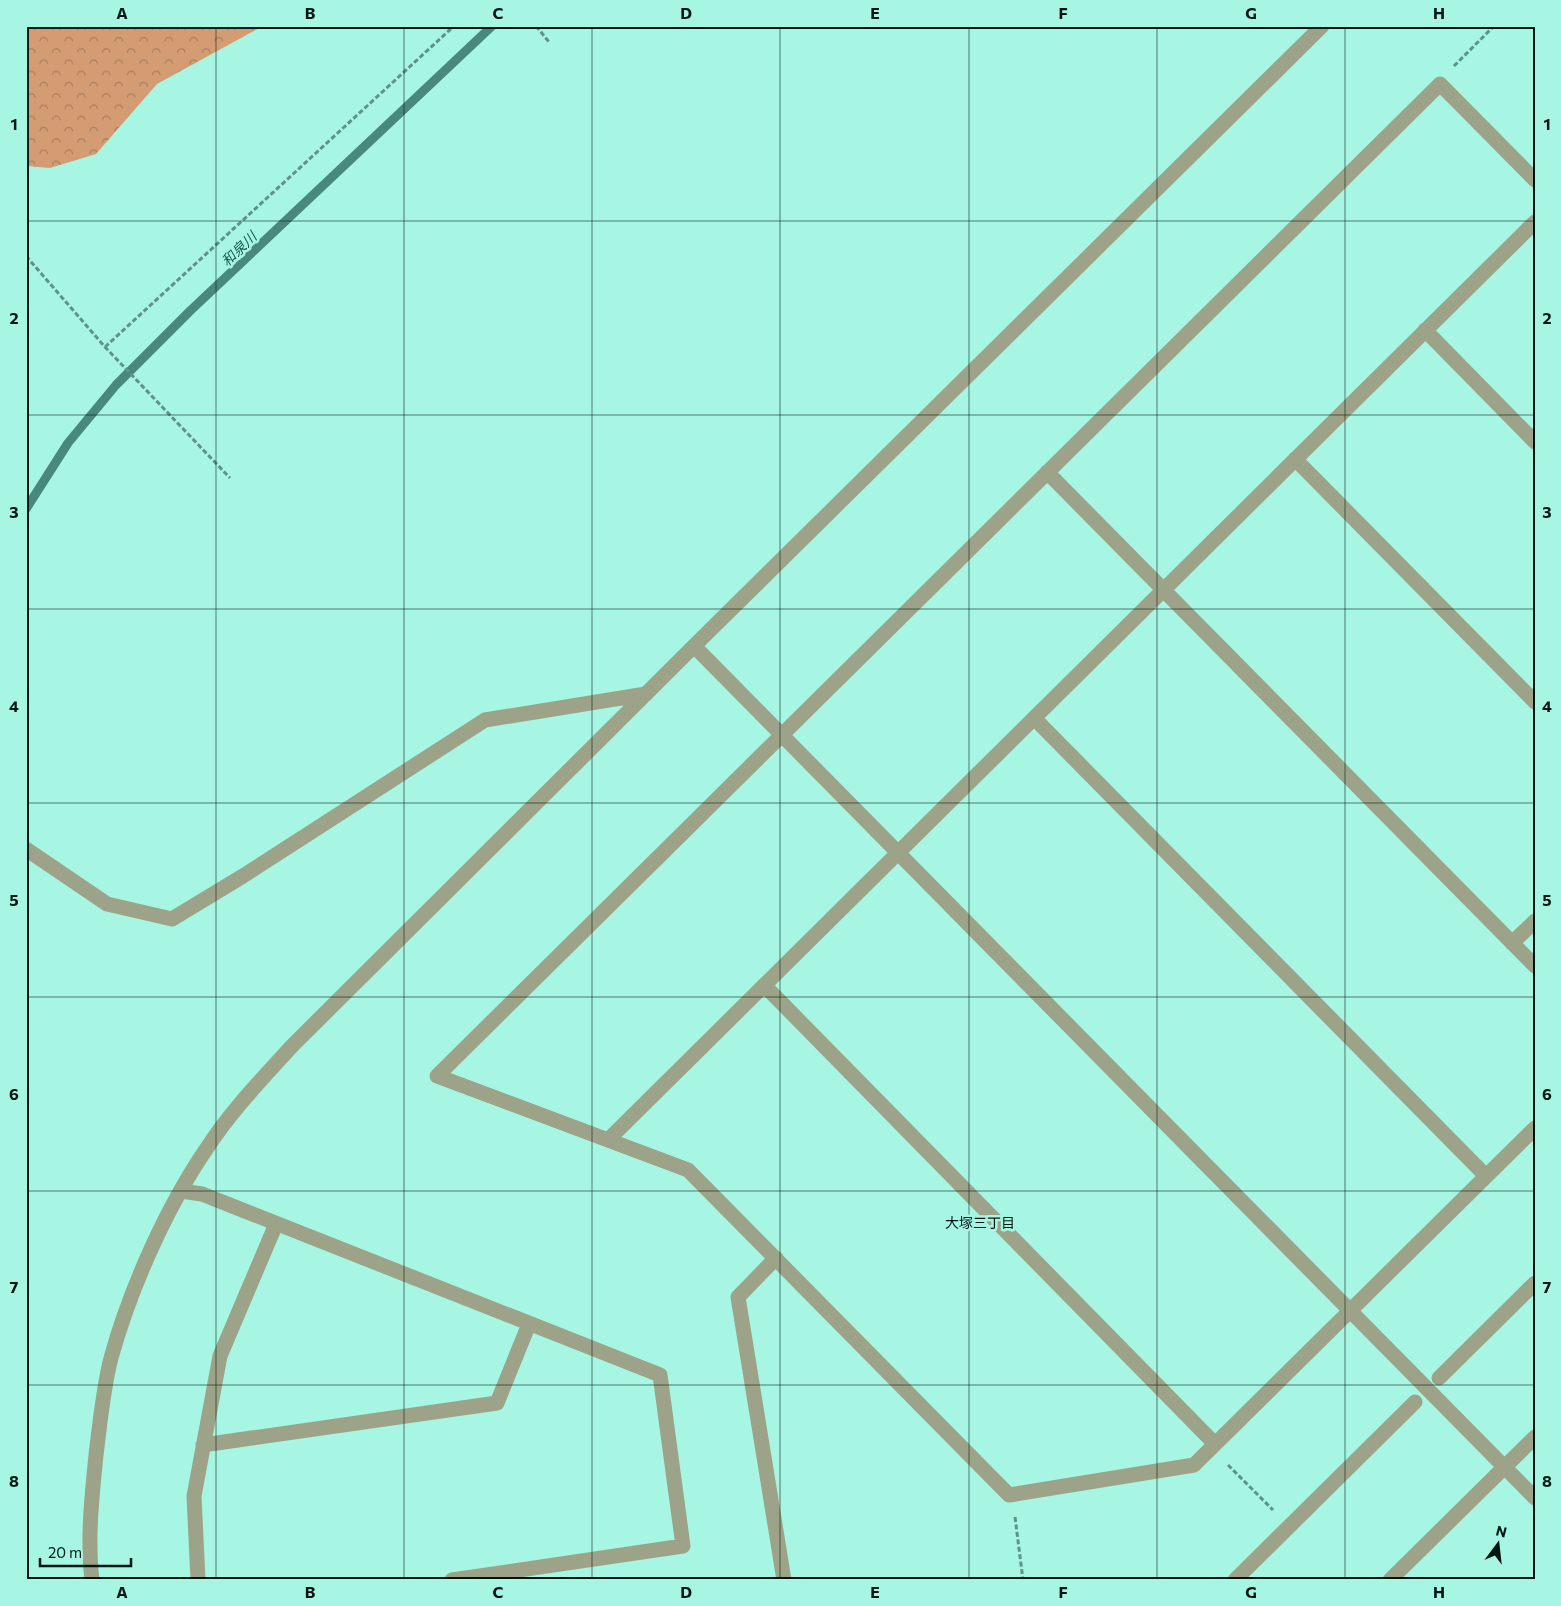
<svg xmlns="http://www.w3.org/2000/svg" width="1561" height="1606" viewBox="0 0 1561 1606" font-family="Commissioner,'Noto Sans JP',sans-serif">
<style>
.forest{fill:url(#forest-crowns)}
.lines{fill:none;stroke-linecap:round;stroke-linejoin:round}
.stream{stroke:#48897b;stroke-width:9}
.path{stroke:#5e9488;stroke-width:3;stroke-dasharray:5 2.5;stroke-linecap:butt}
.minor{stroke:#9ca388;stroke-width:15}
.grid{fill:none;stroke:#001611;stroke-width:1;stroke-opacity:0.55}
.labels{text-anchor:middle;stroke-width:5;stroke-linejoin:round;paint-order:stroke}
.water-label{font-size:14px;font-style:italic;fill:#165b4e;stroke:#a7f5e3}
.neighbourhood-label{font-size:14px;fill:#001611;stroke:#a7f5e3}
.neatline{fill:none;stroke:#001611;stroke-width:2}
.grid-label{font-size:16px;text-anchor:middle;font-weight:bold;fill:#001611}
</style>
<defs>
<pattern id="forest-crowns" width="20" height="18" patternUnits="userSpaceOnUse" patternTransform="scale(1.25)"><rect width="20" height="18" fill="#d39c73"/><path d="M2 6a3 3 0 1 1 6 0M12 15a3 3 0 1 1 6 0" fill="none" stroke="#a97e5d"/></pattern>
</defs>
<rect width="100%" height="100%" fill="#a7f5e3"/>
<path class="forest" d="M26,26H263L157,84L96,154L50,168L26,166Z"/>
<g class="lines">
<path class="stream" d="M26,509L68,443L116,385L190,311L492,26"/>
<path class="path" d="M536,26L549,42
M1454,66L1494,26
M26,256L105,347L230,478
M105,347L454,26
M1228,1465L1273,1510
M1015,1517L1023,1580"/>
<path class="minor" d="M1535,180L1440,84L437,1076L688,1170L1009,1495L1194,1465L1535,1128
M1425,330L1535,442
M1295,459L1535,702
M1047,472L1535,966
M694,646L1535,1498
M1034,718L1486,1176
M26,849L107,904L172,919L243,876L485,720L646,694
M1512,943L1535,921
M764,985L1215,1444
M608,1140L1535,222
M181,1191L202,1194L660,1375L683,1546L452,1580
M776,1258L738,1297L784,1580
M1439,1378L1535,1283
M203,1445L497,1403L529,1324
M92,1580C87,1539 92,1496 96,1455C100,1423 103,1389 111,1358C130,1289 167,1206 207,1148C231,1111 262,1079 292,1046L694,646L1322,26
M198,1580L194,1496L220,1356L276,1224
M1235,1580L1415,1402
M1390,1580L1535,1437"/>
</g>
<path class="grid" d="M216,26V1580M404,26V1580M592,26V1580M780,26V1580M969,26V1580M1157,26V1580M1345,26V1580M26,221H1535M26,415H1535M26,609H1535M26,803H1535M26,997H1535M26,1191H1535M26,1385H1535"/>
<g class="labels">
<g class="water-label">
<text transform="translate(239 249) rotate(-44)" y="5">和泉川</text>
</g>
<g class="neighbourhood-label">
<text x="980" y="1228">大塚三丁目</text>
</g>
</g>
<rect width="1561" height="1606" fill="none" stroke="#a7f5e3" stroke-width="55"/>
<g transform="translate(1498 1544) rotate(15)" stroke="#a7f5e3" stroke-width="4" paint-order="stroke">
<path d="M0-4L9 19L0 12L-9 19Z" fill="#001611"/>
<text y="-8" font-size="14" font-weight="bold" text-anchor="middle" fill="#001611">N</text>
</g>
<path d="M40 1558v8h91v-8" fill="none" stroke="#001611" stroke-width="2.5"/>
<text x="48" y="1558" font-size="15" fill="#001611" stroke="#a7f5e3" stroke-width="4" paint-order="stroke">20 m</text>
<rect x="28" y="28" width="1506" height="1550" class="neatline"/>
<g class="grid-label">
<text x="122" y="19">A</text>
<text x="310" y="19">B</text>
<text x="498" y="19">C</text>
<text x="686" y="19">D</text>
<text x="875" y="19">E</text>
<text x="1063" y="19">F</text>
<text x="1251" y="19">G</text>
<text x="1439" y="19">H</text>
<text x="14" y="130">1</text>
<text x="1547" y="130">1</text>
<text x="14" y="324">2</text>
<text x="1547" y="324">2</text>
<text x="14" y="518">3</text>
<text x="1547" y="518">3</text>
<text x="14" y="712">4</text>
<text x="1547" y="712">4</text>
<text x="14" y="906">5</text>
<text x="1547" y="906">5</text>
<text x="14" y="1100">6</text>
<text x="1547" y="1100">6</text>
<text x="14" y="1293">7</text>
<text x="1547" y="1293">7</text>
<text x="14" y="1487">8</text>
<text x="1547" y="1487">8</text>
<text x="122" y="1598">A</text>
<text x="310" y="1598">B</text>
<text x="498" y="1598">C</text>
<text x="686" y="1598">D</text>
<text x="875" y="1598">E</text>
<text x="1063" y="1598">F</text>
<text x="1251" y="1598">G</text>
<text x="1439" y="1598">H</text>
</g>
</svg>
